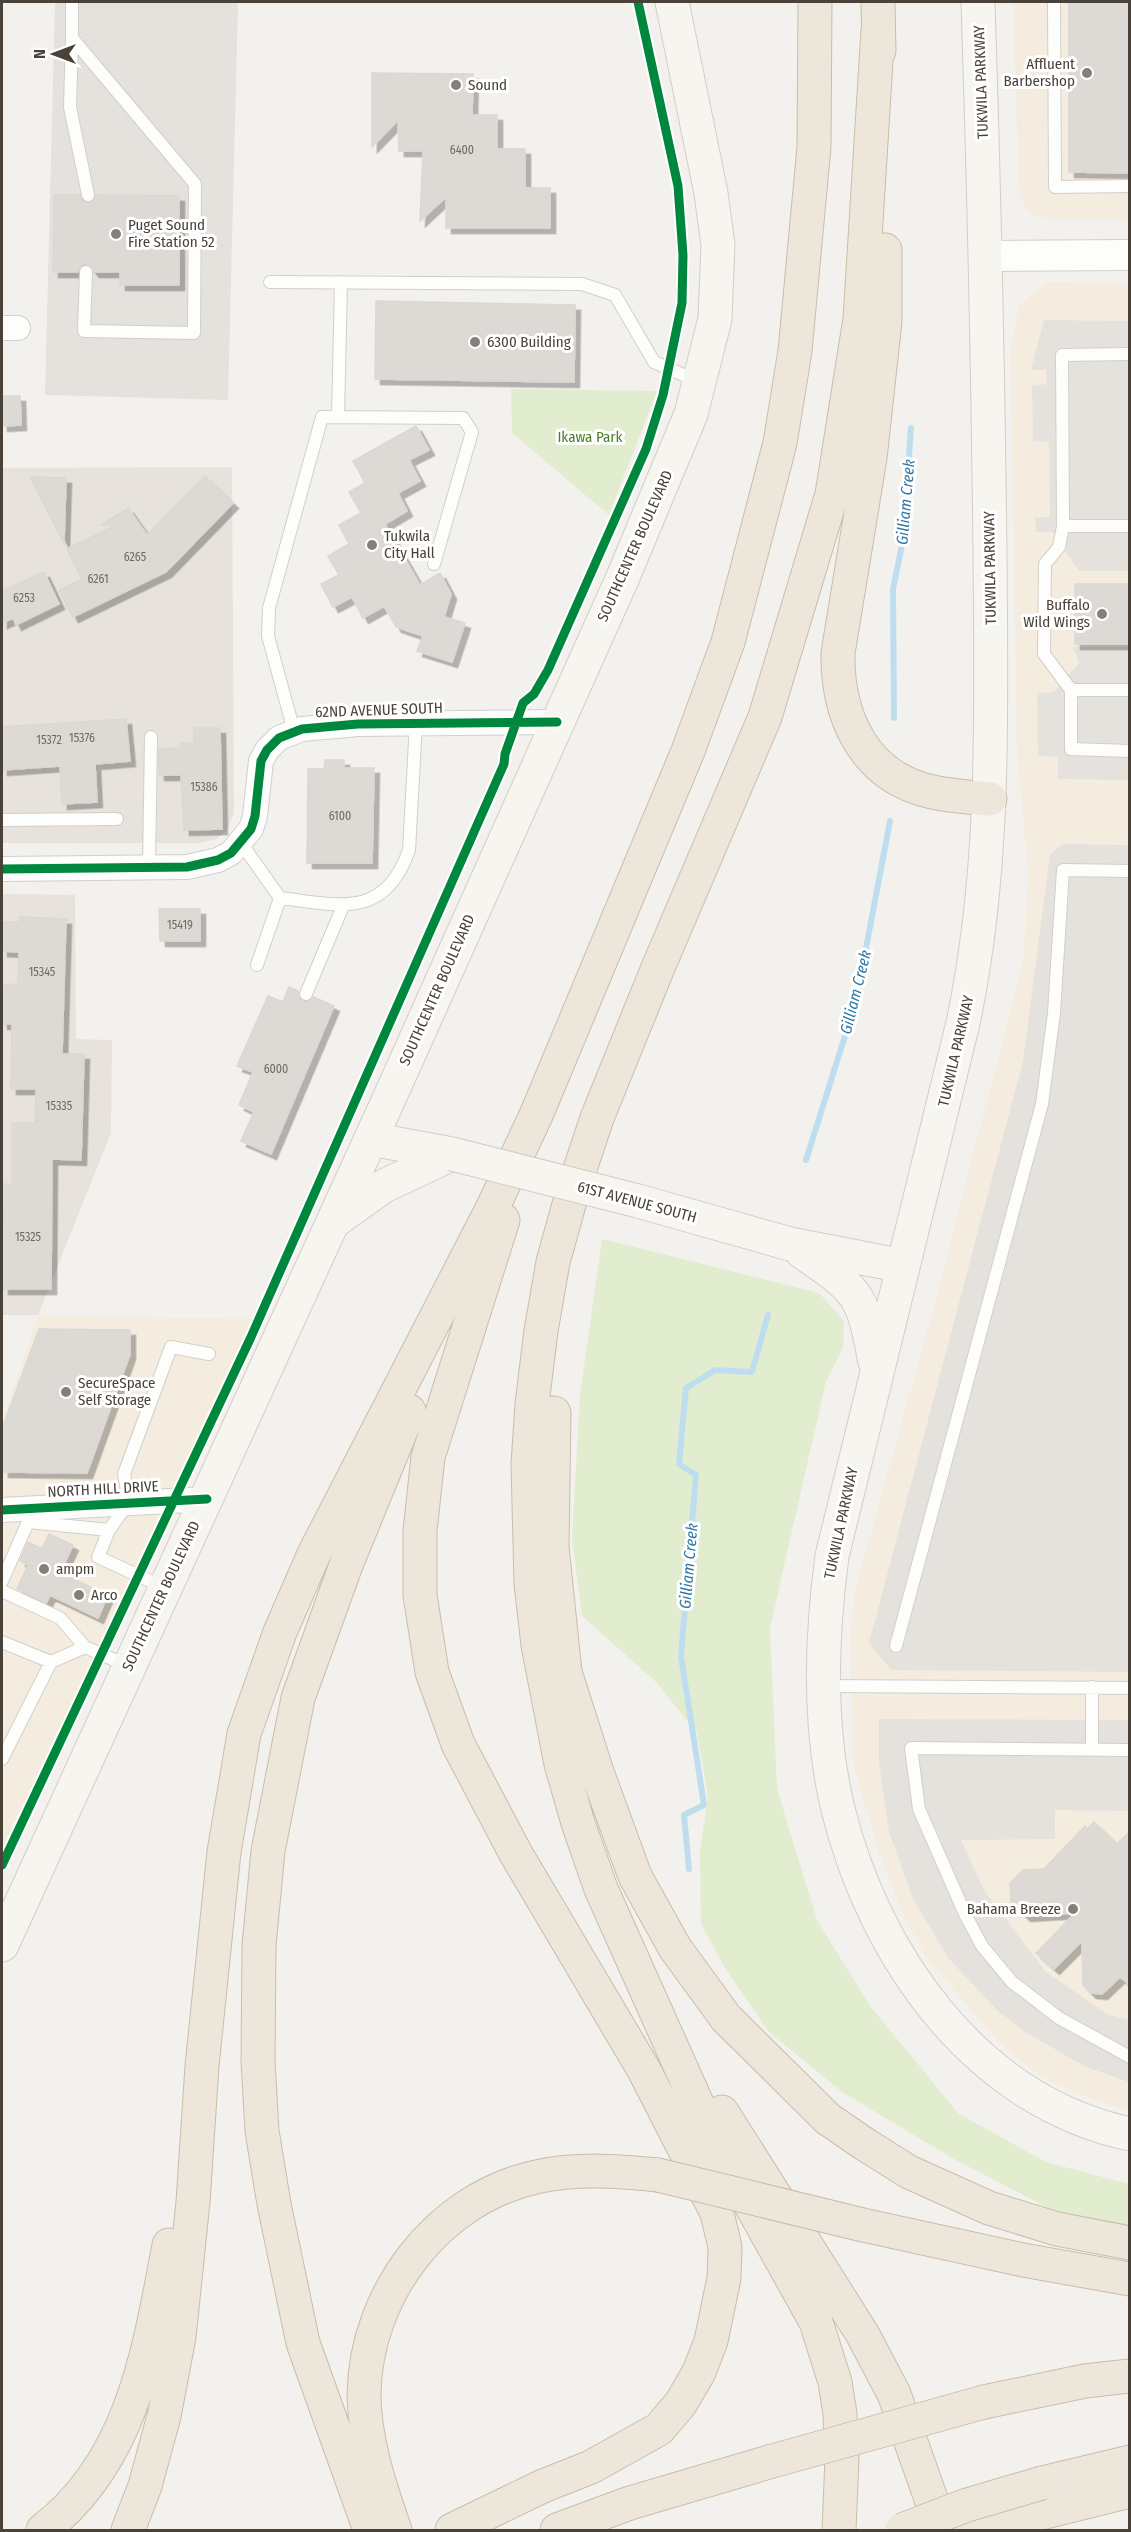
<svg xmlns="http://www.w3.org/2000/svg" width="1131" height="2532" viewBox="0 0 1131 2532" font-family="'Fira Sans Condensed',sans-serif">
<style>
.residential{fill:#e7e2db}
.commercial{fill:#f5ece0}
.industrial{fill:#e5e1dd}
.green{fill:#e1edce}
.parking{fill:#e5e2de}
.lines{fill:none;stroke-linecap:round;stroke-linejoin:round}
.stream{stroke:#bedef0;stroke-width:6}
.building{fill:#dddad5;stroke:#dbd8d3;stroke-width:1.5;filter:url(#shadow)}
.service-casing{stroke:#d1cfcb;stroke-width:14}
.minor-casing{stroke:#d1cfcb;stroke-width:26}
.tertiary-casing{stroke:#d1cfcb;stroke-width:32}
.secondary-casing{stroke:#d2cec4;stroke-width:35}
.motorway-casing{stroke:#cabda8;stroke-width:35}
.service{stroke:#fdfdfc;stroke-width:12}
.minor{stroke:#fdfdfc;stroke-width:24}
.tertiary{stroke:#fdfdfc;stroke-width:30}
.secondary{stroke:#f7f5f0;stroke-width:33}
.motorway{stroke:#ede6db;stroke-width:33}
.secondary-bridge-casing{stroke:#d2cec4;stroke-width:35;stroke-linecap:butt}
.motorway-bridge-casing{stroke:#cabda8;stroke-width:35;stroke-linecap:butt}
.secondary-bridge{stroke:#f7f5f0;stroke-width:33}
.motorway-bridge{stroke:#ede6db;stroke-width:33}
.cycleway-casing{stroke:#fff;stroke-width:13}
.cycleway{stroke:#00873e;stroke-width:9}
.poi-dot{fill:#857f77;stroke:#fff;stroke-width:2}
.labels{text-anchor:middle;stroke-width:6;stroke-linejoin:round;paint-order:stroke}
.number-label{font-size:12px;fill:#706960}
.poi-label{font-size:15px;fill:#4a4238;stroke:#fff;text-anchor:start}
.street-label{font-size:15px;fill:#4a4238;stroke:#fff}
.park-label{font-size:15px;fill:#4d7d2a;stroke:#fff}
.water-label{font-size:16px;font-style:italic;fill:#2d78a6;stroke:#fff}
</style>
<defs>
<filter id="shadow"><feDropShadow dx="5.5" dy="5.5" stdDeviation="0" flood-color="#0004"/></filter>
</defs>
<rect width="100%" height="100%" fill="#f3f1ed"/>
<path class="residential" d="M232,467L234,813L226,831L216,839L200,843H2V468Z
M2,894L75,895L76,1039L112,1040L111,1133L38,1315H2Z"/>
<path class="commercial" d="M1013,2H1129V220H1049L1035,217L1024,207L1019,189Z
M1048,282L1129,283V2110L1110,2106L1046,2080L999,2043L925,1955L900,1907L878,1850L853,1764L850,1628L856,1586L936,1299L1024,956L1028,871L1017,754L1010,350L1019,305Z
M38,1315L256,1319L17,1821L2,1848V1422Z"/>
<path class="industrial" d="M55,2H238L228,400L45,395Z"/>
<path class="green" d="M511,389L657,391L609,515L512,433Z
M602,1239L819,1293L844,1321L843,1348L826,1381L770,1628L777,1789L817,1920L870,2006L959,2114L1046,2162L1129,2184V2229L1058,2213L952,2158L842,2092L769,2032L725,1968L701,1924L700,1851L708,1797L697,1733L657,1683L582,1616L572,1539L580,1395Z"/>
<path class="parking" d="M1044,320L1129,321V571H1079L1052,532H1036L1035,517H1050L1049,442L1033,441L1032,386L1047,384L1046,370H1031Z
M1073,647H1129V780L1058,779V757L1038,756L1037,693L1054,692L1079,663Z
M1062,844L1129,845V1672L891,1670L869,1643L1023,1061L1050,855Z
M879,1719L1129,1720V1811L1055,1810V1839L961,1840L985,1892L1045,1971L1107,2014L1129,2020V2082L1086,2067L1025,2032L997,2010L949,1959L913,1899L889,1832L879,1763Z"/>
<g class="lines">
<path class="stream" d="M894,718L893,589L903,540L911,428
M806,1160L856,1001L890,821
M689,1869L684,1815L704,1805L681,1656L696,1475L679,1464L686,1388L715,1370L752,1372L768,1315"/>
</g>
<path class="building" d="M1069,2H1130V173L1069,172Z
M372,73L473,74L472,115H497V149H525V188H550V228H446V197L420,221L423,151H399L398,120L372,147Z
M54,195H80L82,201L89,203L96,195L179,196V285H120V272H94L87,264L82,265L78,272H53Z
M376,301L575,305L574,382L375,379Z
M2,396H20L21,425L2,426Z
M416,426L429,450L409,460L420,481L398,493L407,511L385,524L420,585L440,573L451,594L444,617L465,623L452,662L417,651L423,636L396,627L384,606L363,618L352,597L333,607L321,584L339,575L328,556L349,544L339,525L361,513L349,492L365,483L353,461Z
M205,476L233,503L166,572L73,617L59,590L82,579L67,549L114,526L102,525L128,508L147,535Z
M30,477L66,478L64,543Z
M44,572L59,604L16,625L13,618L2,623V591Z
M1075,584H1130V644H1075Z
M126,719L130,761L95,764L97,802L62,804L60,766L2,770V727Z
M194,728H220L222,829L184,830L181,775H159V749L181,748V743H194Z
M325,760H344V768H374L372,863H307L308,769H324Z
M159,909H200V941H160Z
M20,917L66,919L62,1054H84L81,1160L52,1159L51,1289H3L4,1184H12V1123H35L36,1089H11L12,1024H2V985L18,984L19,952L2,951V922H20Z
M289,987L298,991L302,1001L308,1002L313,997L334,1006L271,1154L241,1141L254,1112L239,1105L253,1072L237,1066L268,996L283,1002Z
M39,1329L130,1330V1354L87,1473L3,1472L2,1429Z
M49,1534L73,1545L60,1573L108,1595L98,1618L50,1595L46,1603L17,1589L28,1565L20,1561L28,1542L42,1549Z
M1094,1822L1117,1844L1130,1831V1985L1120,1977L1102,1994L1091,1993L1083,1985L1082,1941L1054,1969L1036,1953L1075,1913L1025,1916L1011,1902L1010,1884L1023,1870L1044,1869L1085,1826L1087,1829Z"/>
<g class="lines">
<g class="service-casing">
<path id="service" d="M72,2V38L195,184L194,333L84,331L86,272
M1054,2L1055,187L1130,186
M72,38L70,107L88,195
M270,282L582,284L615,295L654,362L697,381
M1130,354L1062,355L1063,526L1059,547L1045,564L1044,654L1071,690V749L1130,751
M338,417L341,282
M1063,526H1130
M1071,690H1130
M294,731L268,636L269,608L322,417L463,418L472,432L434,564
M2,820L117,819
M241,843L280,898C338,905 385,920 409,850L416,723
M149,867L151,737
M257,965L280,898
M306,994L343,906
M109,1530L98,1557L163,1587
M2,1581L28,1522L109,1530L129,1502L124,1474L171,1347L209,1354
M2,1591L60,1618L85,1647
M2,1642L51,1662L2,1759
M896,1646L1042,1104L1054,1013L1063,870L1130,871
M51,1662L85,1647L128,1666
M825,1686L1130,1688
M1092,1749V1687
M1130,1750L911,1748L919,1809L965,1914L982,1946L1012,1982L1059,2018L1130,2057"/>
</g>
<g class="minor-casing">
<path id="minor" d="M2,328H18
M2,869L187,867L218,860L231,853L251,829L255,816L261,761L267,750L279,738L302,729L358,724L557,722
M2,1510L207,1499"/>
</g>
<g class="tertiary-casing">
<path id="tertiary" d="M987,256L1130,255"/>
</g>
<g class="secondary-casing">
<path id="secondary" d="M978,2C984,185 988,368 990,552C991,710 996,867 963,1023L832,1556C821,1638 818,1727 838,1809C874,1955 975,2101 1130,2134
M371,1139L452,1154
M638,1201L790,1244L903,1266
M336,1220L384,1186L452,1154
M802,1252C859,1291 862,1293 875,1362
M2,1945L384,1110L623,577L691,414L715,319L718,245L711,193L672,2"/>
</g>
<g class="motorway-casing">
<path id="motorway" d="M878,2L879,51
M885,250V321L870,458L838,653C837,711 860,770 921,789C944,796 967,797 990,799
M554,1413L552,1547L565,1672L597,1772L635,1876L675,1948L726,2018L828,2119L866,2145L909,2172L989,2208L1057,2229L1130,2243
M722,2112L863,2335L894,2394L942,2530
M863,2225L1023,2260L1130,2279
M984,2402L1085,2381L1130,2376
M1042,2483L1130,2462
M43,2530C133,2461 149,2350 169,2245
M128,2530L145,2486L164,2416L179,2337L193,2202L202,2066L224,1852L244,1734L280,1632L314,1554L493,1207L537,1113L688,751L728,642L780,443L795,351L814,147L815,2
M370,2530L303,2343L274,2204L262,2131L258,2061L259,1946L268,1851L298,1698L346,1565L409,1411
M395,2530C380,2487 364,2440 364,2393C366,2294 437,2199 536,2177C577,2168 617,2171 658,2175
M452,2530L543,2486L591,2467L659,2429L681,2403L699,2372L711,2341L724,2278L725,2247L717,2213L644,2070L516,1854L458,1744L432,1672L420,1595V1531L428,1457L503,1220
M557,2530L630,2503L769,2462
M839,2530L842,2459L840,2414L835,2382L816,2322L708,2128L601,1889L578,1823L561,1764L538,1645L531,1584L528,1464L532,1404L541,1331L553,1262L573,1190L597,1118L657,970L765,717L832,494L860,319L878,30
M964,2530L979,2524L1013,2520L1130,2491"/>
</g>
<use href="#service" class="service"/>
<use href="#minor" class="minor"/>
<use href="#tertiary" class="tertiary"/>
<use href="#secondary" class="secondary"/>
<use href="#motorway" class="motorway"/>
<g class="secondary-bridge-casing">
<path id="secondary-bridge" d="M452,1154L638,1201"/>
</g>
<g class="motorway-bridge-casing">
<path id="motorway-bridge" d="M658,2175L863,2225
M769,2462L984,2402
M902,2530L967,2505L1042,2483"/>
</g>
<use href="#secondary-bridge" class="secondary-bridge"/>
<use href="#motorway-bridge" class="motorway-bridge"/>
<g class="cycleway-casing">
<path id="cycleway" d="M2,869L187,867L218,860L231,853L251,829L255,816L261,761L267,750L279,738L302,729L358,724L557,722
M2,1510L207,1499
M2,1865L251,1337L504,764L505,754L523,703L534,694L548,670L646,449L663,395L682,303L683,255L678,186L638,2"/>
</g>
<use href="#cycleway" class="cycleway"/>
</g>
<g class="poi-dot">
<circle cx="1087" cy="73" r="6"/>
<circle cx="456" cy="85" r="6"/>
<circle cx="116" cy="234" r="6"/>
<circle cx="475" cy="342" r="6"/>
<circle cx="372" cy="545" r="6"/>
<circle cx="1102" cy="614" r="6"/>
<circle cx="66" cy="1392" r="6"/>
<circle cx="44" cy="1569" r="6"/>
<circle cx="79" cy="1595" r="6"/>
<circle cx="1073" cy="1909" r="6"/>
</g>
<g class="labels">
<g class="number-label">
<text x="462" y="154">6400</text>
<text x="135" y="561">6265</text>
<text x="98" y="583">6261</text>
<text x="24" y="602">6253</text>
<text x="82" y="742">15376</text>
<text x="49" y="744">15372</text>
<text x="204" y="791">15386</text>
<text x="340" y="820">6100</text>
<text x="180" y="929">15419</text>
<text x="42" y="976">15345</text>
<text x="276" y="1073">6000</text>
<text x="59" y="1110">15335</text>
<text x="28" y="1241">15325</text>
</g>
<g class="poi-label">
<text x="1075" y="69" text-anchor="end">Affluent<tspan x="1075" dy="17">Barbershop</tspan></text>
<text x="468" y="90">Sound</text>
<text x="128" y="230">Puget Sound<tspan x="128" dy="17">Fire Station 52</tspan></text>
<text x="487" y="347">6300 Building</text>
<text x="384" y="541">Tukwila<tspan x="384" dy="17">City Hall</tspan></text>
<text x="1090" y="610" text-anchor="end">Buffalo<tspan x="1090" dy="17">Wild Wings</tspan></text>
<text x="78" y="1388">SecureSpace<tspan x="78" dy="17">Self Storage</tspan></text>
<text x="56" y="1574">ampm</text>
<text x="91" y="1600">Arco</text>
<text x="1061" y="1914" text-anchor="end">Bahama Breeze</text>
</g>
<g class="street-label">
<text transform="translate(981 82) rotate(-92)" y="5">TUKWILA PARKWAY</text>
<text transform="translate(635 546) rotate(-66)" y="5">SOUTHCENTER BOULEVARD</text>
<text transform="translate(990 568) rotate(-91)" y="5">TUKWILA PARKWAY</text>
<text transform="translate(379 710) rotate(-2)" y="5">62ND AVENUE SOUTH</text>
<text transform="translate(437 990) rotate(-66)" y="5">SOUTHCENTER BOULEVARD</text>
<text transform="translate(956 1051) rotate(-77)" y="5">TUKWILA PARKWAY</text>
<text transform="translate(637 1202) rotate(15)" y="5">61ST AVENUE SOUTH</text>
<text transform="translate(103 1489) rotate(-3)" y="5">NORTH HILL DRIVE</text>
<text transform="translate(841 1523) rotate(-78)" y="5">TUKWILA PARKWAY</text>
<text transform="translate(161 1596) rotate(-65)" y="5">SOUTHCENTER BOULEVARD</text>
</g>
<g class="park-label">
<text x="590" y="442">Ikawa Park</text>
</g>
<g class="water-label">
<text transform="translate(905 502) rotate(-85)" y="6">Gilliam Creek</text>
<text transform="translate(855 992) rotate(-76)" y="6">Gilliam Creek</text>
<text transform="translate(688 1566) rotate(-85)" y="6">Gilliam Creek</text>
</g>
</g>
<rect width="1131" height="2532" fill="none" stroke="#4a4238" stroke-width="6"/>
<g transform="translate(54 54) rotate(270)" stroke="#ffffff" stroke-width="4.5" paint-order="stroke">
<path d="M0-4.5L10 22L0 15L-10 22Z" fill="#4a4238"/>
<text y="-9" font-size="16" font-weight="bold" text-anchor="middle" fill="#4a4238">N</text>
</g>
</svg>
